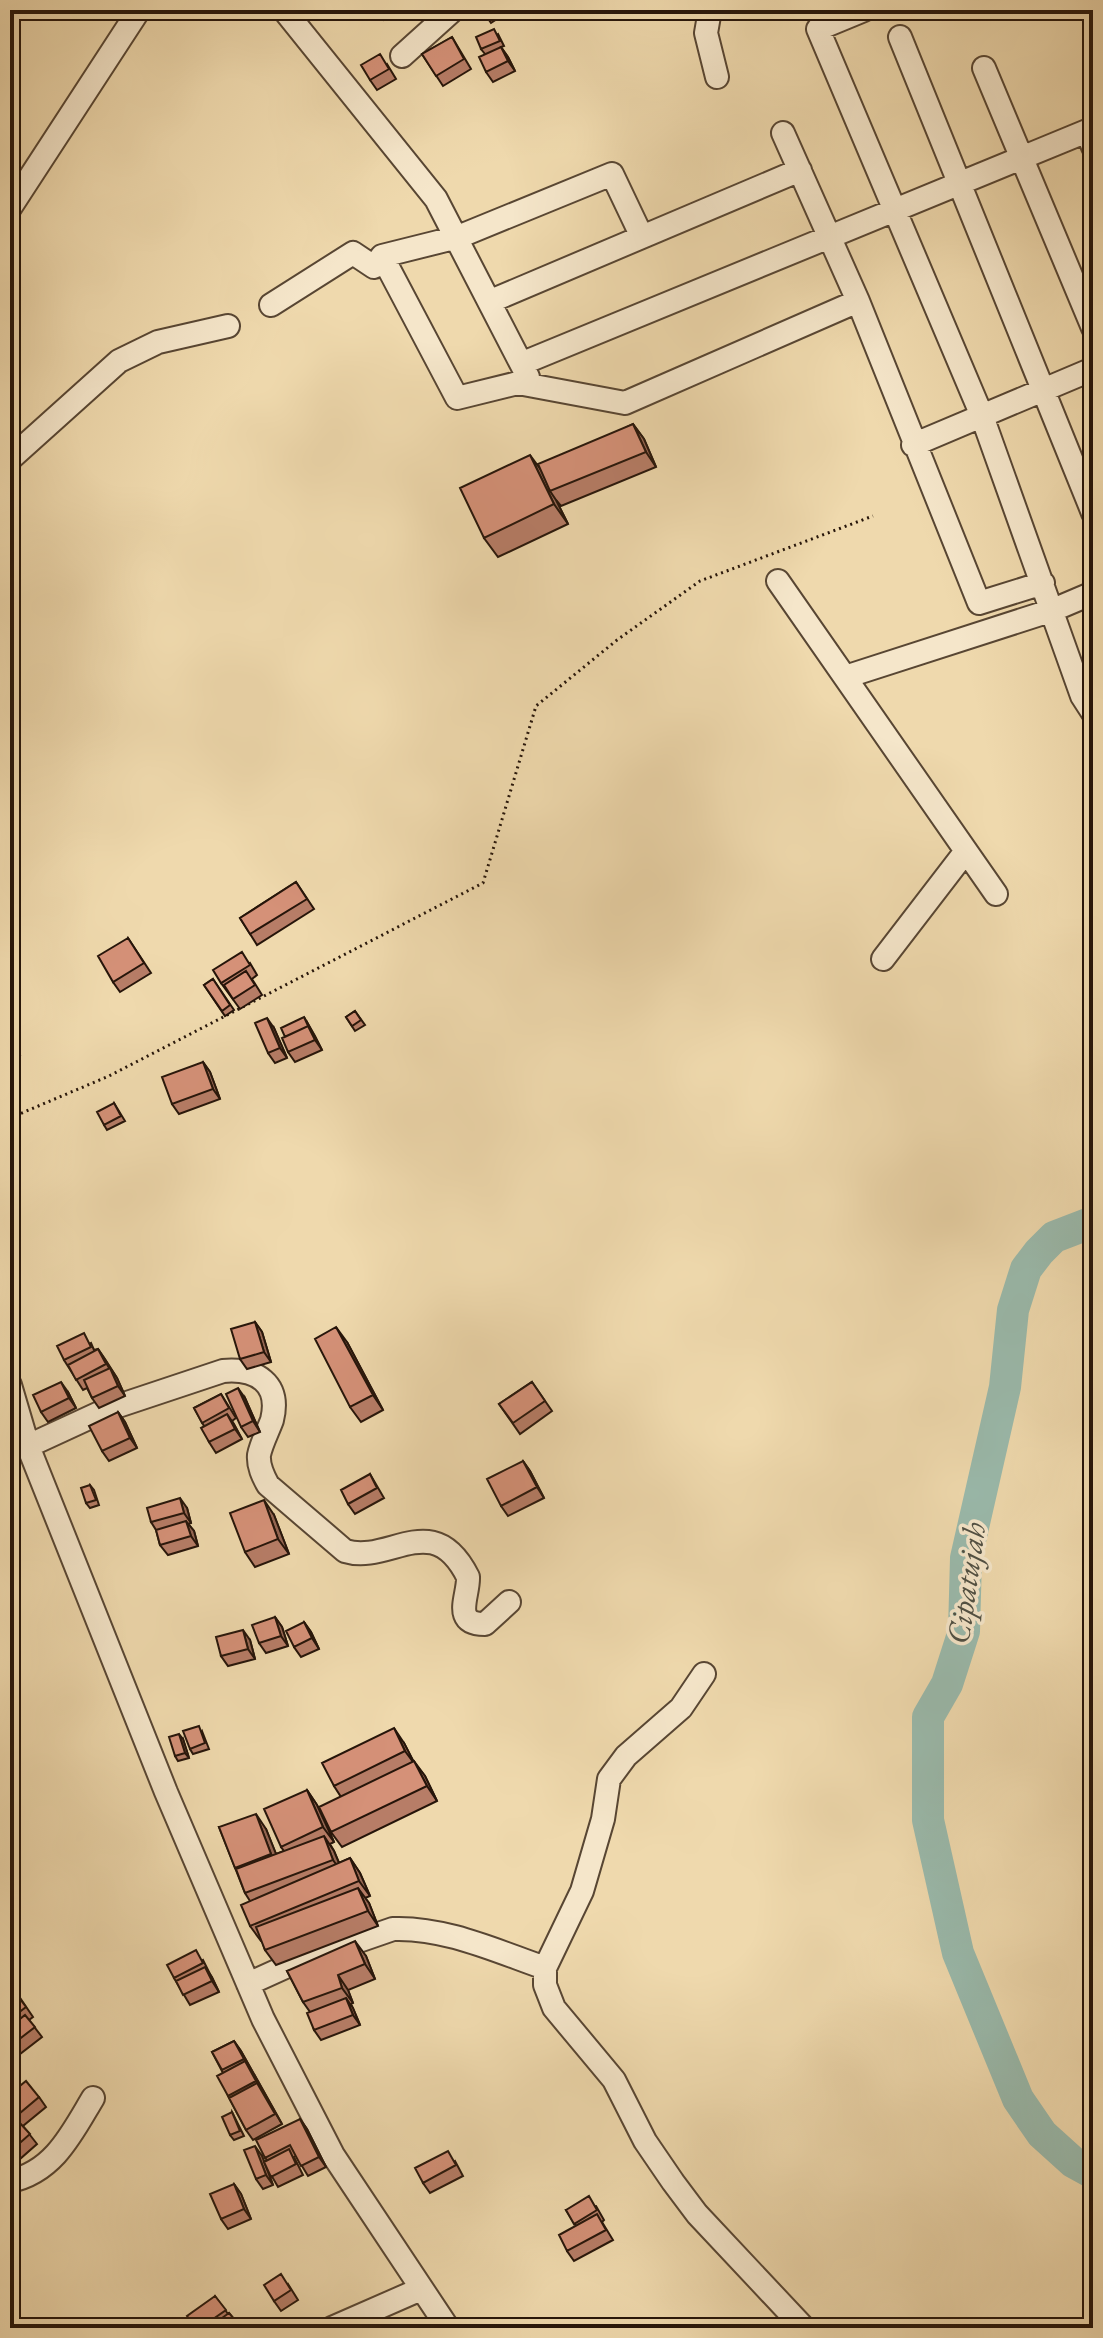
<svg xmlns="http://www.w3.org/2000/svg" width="1103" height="2338" viewBox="0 0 1103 2338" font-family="'EB Garamond',serif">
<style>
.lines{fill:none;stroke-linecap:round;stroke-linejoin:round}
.river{stroke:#9abaac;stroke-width:32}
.minor-casing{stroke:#584633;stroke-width:26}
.path{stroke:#26150a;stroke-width:3;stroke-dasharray:2 4;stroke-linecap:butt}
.minor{stroke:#f5e6ca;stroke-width:22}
.wall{fill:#b77d67;stroke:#26150a;stroke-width:2}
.shaded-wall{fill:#956654;stroke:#26150a;stroke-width:2}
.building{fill:#d59178;stroke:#26150a;stroke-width:2}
.labels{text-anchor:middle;stroke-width:7;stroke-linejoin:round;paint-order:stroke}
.water-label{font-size:32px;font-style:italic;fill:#4f4f43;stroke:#f5e6ca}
</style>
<rect width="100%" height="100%" fill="#efd9ad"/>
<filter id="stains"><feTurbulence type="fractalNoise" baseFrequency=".0025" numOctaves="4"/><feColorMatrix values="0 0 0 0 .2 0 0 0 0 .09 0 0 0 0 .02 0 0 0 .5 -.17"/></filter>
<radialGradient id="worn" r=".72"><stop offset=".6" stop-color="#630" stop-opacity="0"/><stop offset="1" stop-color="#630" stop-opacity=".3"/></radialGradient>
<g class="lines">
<path class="river" d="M1093,1222L1054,1237L1039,1252L1026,1269L1013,1310L1005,1387L966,1558L964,1631L947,1684L928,1717V1820L958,1953L1018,2099L1042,2134L1073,2162L1093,2173"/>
<g class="minor-casing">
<path id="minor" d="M284,10L436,199L528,377
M710,10L706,33L717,77
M864,10L818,29L982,416L1082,696L1093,713
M900,37L1093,513
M402,56L453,10
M984,68L1093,328
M783,133L858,301L979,603L1043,583
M10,208L139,10
M382,256L457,398L518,383L625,403L858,301
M491,301L800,170
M271,305L353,253L374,267L382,256L458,237L612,174L642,237
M523,363L1087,131L1093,147
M913,445L1093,369
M10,459L119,361L158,342L228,326
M778,581L996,894
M845,677L1053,610L1093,593
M883,959L966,851
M10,1385L28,1446L166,1792L263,2019L333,2155L448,2328
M28,1446L106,1410L223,1371C256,1368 281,1383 272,1420C268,1431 261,1444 259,1455C258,1466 263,1476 268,1485L345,1551C390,1565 433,1507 468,1577C469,1596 451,1624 485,1624L509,1602
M704,1674L681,1708L626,1756L609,1779L603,1819L582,1891L545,1968V1985L554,2008L614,2080L645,2141L673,2182L697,2214L804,2328
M248,1984L292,1964L393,1929C445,1927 496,1951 545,1968
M10,2181C54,2172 72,2133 93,2098
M332,2328L421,2289"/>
</g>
<path class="path" d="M10,1118L109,1076L483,883L536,706L617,640L700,581L873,516"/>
<use href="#minor" class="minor"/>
</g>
<path class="wall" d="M378,10H401L384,20Z
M482,10H511L491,23Z
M498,34L504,46L501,47L508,57L515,71L493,82L486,72L485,54L481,49Z
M452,37L471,69L443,86L422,54Z
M387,64L396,79L377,90L370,80Z
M633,424L644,439L656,467L561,506L556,500L568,524L498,557L484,538L541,470Z
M296,882L314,909L257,945L240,918Z
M128,938L151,973L120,992L113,982Z
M250,963L257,975L252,979L262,995L240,1009L221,983Z
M213,979L234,1010L225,1016L204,985Z
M355,1011L365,1025L355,1031L346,1017Z
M307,1022L322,1050L295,1062L288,1052Z
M274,1028L287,1058L275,1063L268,1053Z
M10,1029L13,1033L20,1055L10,1058Z
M203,1062L210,1072L220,1099L179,1114L172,1104Z
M114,1103L125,1121L107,1130L104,1125Z
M255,1322L262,1332L271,1362L247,1369L240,1359Z
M347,1342L383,1410L361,1422L350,1407Z
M91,1343L94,1350L98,1349L105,1359L117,1378L125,1396L99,1408L92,1398L87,1388L83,1390L64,1360Z
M532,1382L552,1411L520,1434L499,1404Z
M68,1392L76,1408L48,1422L41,1412Z
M221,1394L236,1418L232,1421L242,1439L216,1453L209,1442L204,1426L194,1408Z
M245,1398L260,1432L248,1437L241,1427Z
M118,1412L125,1422L137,1448L109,1461L102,1451Z
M523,1461L530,1471L544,1498L508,1516L501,1506Z
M370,1474L384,1498L355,1514L348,1504Z
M90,1485L94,1490L99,1505L90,1508L86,1503Z
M187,1508L191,1523L188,1524L194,1531L198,1546L168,1555L160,1545L156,1530L151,1522Z
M274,1515L289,1554L255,1567L245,1552Z
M275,1617L282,1627L288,1646L266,1653L259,1643Z
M304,1622L311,1632L319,1649L301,1657L294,1647Z
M250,1640L255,1659L228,1666L221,1656Z
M202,1731L209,1749L193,1754L190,1749Z
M183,1739L189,1758L178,1761L175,1756Z
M404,1743L413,1761L425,1776L437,1801L342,1847L331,1832L341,1797L334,1786Z
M307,1790L317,1805L334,1842L330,1844L334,1851L339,1863L350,1858L360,1873L370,1896L365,1898L369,1903L378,1926L276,1965L265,1950L262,1941H261L250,1926V1901L245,1893L219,1827L266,1829L276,1854L284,1851L281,1847Z
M366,1956L375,1979L348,1990L353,2003L351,2004L360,2025L321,2040L314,2030L310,2012L303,2002L287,1971Z
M203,1960L219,1992L190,2005L174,1978Z
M10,1983L33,2017L29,2020L42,2037L20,2054L10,2040Z
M234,2041L241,2051L282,2124L253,2140L246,2130L228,2096L223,2073L212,2052Z
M10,2094L39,2097L46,2107L23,2126L37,2144L20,2159L10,2147V2128L16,2123L10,2115Z
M232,2112L244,2136L234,2140L230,2135Z
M300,2119L307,2129L326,2167L308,2176L296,2156L294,2157L303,2175L278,2187L266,2166L273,2185L263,2189L256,2179L262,2156L264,2162L267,2160L265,2158Z
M455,2161L463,2176L430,2193L423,2183Z
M234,2184L241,2194L251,2219L228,2229L221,2219Z
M596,2206L604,2220L602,2222L613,2240L574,2261L567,2251L576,2226L566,2210Z
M288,2284L298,2300L281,2311L274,2301Z
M215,2296L228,2314L229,2313L241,2328H196Z"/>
<path class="shaded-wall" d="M501,47L508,57L515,71L508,61Z
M633,424L644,439L656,467L646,452Z
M530,455L544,474L550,491L556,500L568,524L554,504Z
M304,1017L315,1036L322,1050L315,1040Z
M267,1018L274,1028L287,1058L280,1048Z
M10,1029L13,1033L20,1055L17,1050Z
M203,1062L210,1072L220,1099L213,1089Z
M255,1322L262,1332L271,1362L264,1352Z
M336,1327L347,1342L383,1410L373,1395Z
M98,1349L117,1378L125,1396L118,1386L112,1373Z
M61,1382L68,1392L76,1408L69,1398Z
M238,1388L245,1398L260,1432L253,1421Z
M118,1412L125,1422L137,1448L130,1438Z
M227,1414L234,1424L242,1439L235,1429Z
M523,1461L530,1471L544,1498L537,1487Z
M180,1498L187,1508L191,1523L184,1513Z
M264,1500L274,1515L289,1554L278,1539Z
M186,1521L194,1531L198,1546L191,1536Z
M275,1617L282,1627L288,1646L281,1636Z
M304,1622L311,1632L319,1649L312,1638Z
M243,1630L250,1640L255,1659L248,1649Z
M394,1728L404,1743L416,1766L405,1751Z
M179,1734L183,1739L189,1758L185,1753Z
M414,1761L425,1776L437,1801L427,1786Z
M307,1790L317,1805L334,1842L323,1827Z
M256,1814L266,1829L282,1869L271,1854Z
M324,1836L334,1851L344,1875L333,1860Z
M350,1858L360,1873L370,1896L359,1881Z
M358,1888L369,1903L378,1926L368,1911Z
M355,1941L366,1956L375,1979L365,1964Z
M205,1967L212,1977L219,1992L212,1981Z
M338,1975L348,1990L353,2003L342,1988Z
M346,1998L353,2008L360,2025L353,2015Z
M234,2041L241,2051L282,2124L256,2081Z
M300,2119L307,2129L326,2167L319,2157Z
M255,2146L262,2156L273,2185L266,2175Z
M234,2184L241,2194L251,2219L244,2209Z"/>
<path class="building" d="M494,29L500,41L481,49L476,37Z
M452,37L464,59L436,76L422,54Z
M501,47L508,61L486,72L479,57Z
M380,54L389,69L370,80L361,65Z
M633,424L646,452L550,491L538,464Z
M530,455L554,504L484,538L460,488Z
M296,882L307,899L250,934L240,918Z
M128,938L144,963L113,982L98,956Z
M242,952L250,965L221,983L213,970Z
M246,971L255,985L233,999L224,985Z
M213,979L230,1005L222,1011L204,985Z
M355,1011L361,1020L352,1026L346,1017Z
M304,1017L309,1028L308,1026L285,1037L281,1028Z
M267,1018L280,1048L268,1053L255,1023Z
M308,1026L315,1040L288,1052L282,1038Z
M10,1030L17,1050L10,1052Z
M203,1062L213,1089L172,1104L162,1077Z
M114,1103L121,1116L104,1125L97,1112Z
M255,1322L264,1352L240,1359L231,1329Z
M336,1327L373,1395L350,1407L315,1339Z
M84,1333L91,1347L64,1360L57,1346Z
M98,1349L106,1364L76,1380L68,1365Z
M110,1368L118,1386L92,1398L84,1380Z
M61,1382L69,1398L41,1412L33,1395Z
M532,1382L545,1401L513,1423L499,1404Z
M238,1388L253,1421L241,1427L226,1394Z
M221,1394L229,1408L202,1423L194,1408Z
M118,1412L130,1438L102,1451L89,1426Z
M227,1414L235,1429L209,1442L201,1428Z
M523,1461L537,1487L501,1506L487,1479Z
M370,1474L377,1488L348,1504L341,1490Z
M90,1485L96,1500L86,1503L81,1488Z
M180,1498L184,1513L151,1522L147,1508Z
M264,1500L278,1539L245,1552L230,1513Z
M186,1521L191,1536L160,1545L156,1530Z
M275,1617L281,1636L259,1643L252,1625Z
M304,1622L312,1638L294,1647L286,1631Z
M243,1630L248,1649L221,1656L216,1637Z
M199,1726L205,1743L190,1749L183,1731Z
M394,1728L405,1751L334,1786L322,1763Z
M179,1734L185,1753L175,1756L169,1737Z
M414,1761L427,1786L331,1832L319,1807Z
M307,1790L323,1827L281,1847L264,1809Z
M256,1814L271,1854L235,1868L219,1827Z
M324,1836L333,1860L245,1893L236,1869Z
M350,1858L359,1881L250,1926L241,1905Z
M358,1888L368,1911L265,1950L256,1927Z
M355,1941L365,1964L338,1975L342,1988L303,2002L287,1971Z
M196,1950L203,1963L174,1978L167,1965Z
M205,1967L212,1981L183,1995L176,1981Z
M10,1983L16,1990L10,1994Z
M17,1995L26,2007L10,2019V2000Z
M346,1998L353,2015L314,2030L307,2013Z
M25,2015L35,2027L13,2044L10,2039V2027Z
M234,2041L244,2059L222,2070L212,2052Z
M245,2061L256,2081L228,2096L217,2076Z
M26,2081L39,2097L14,2118L10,2113V2094Z
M257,2083L275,2114L246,2130L229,2098Z
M232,2112L240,2131L230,2135L222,2117Z
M300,2119L319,2157L301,2166L290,2145L265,2158L256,2140Z
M18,2121L30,2134L13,2149L10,2145V2128Z
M255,2146L266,2175L256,2179L244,2150Z
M289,2149L296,2164L271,2177L264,2162Z
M448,2151L456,2165L423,2183L415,2168Z
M234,2184L244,2209L221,2219L210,2194Z
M589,2196L597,2210L574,2224L566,2210Z
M597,2214L606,2230L567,2251L559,2235Z
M281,2274L291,2290L274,2301L264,2285Z
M215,2296L226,2310L200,2328H196L187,2316Z
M229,2313L240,2326L238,2328H208Z"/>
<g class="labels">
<g class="water-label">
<text transform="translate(966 1583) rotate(-82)" y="11">Cipatujah</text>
</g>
</g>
<rect width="1103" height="2338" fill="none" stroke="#efd9ad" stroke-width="40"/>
<rect x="12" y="12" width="1079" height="2314" fill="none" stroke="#26150a" stroke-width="4"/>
<rect x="20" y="20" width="1063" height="2298" fill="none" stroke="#26150a" stroke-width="2"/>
<rect width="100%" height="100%" filter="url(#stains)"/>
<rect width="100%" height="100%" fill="url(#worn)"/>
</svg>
